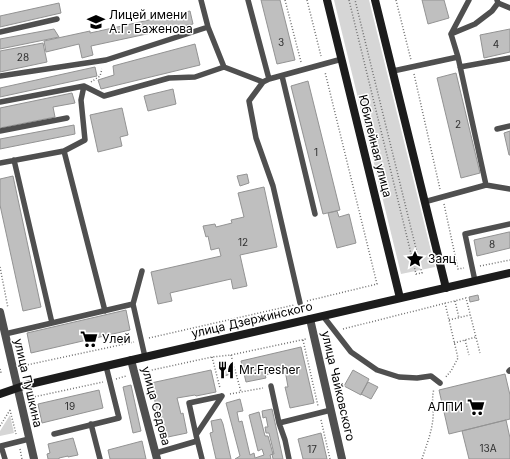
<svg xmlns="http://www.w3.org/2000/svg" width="510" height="459" viewBox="0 0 510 459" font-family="Inter,sans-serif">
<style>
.green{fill:#d6d6d6}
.building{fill:#bfbfbf;stroke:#939393}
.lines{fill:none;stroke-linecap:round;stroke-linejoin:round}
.path{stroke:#717171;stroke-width:1.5;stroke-dasharray:1 2;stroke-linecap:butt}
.lane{stroke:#4f4f4f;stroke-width:5.5}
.street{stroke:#4f4f4f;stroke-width:8}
.secondary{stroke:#1c1c1c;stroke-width:8}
.labels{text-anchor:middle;stroke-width:3;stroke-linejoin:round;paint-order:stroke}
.number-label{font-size:10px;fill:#303030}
.poi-label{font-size:12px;fill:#000;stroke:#fff;text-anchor:start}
.street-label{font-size:12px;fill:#000;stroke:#fff}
</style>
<rect width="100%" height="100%" fill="#fff"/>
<path class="green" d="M334,0H369L435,267L401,274Z
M10,415L14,433L0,436V431Z"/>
<path class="building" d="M261,0H280L295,60L277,64Z
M422,0H444L449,18L428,24Z
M59,3L61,13L0,27V16Z
M190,11L193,24L91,46L93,55L82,58L79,44L46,52L44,41L90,31V33Z
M54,29L59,37L0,49V39Z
M510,29V52L484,58L480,35Z
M43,43L47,62L0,72V51Z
M195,44L200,65L101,89L98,80L114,75L113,66Z
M95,67L97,76L0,97V88Z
M456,73L480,173L461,178L437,78Z
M308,81L340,210L323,214L291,86Z
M173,89L176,104L148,111L144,96Z
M72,93L75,103L53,107L55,117L0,128V108Z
M122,108L128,135L120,137L122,146L98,152L90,115Z
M74,125L75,134L0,149V139Z
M510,131V155H509L504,133Z
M247,174L249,183L240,186L237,176Z
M13,176L41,307L23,311L0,205V179Z
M264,187L277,247L240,255L247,286L233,289L231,279L170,293L172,301L158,304L151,272L221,256L219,248L211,250L208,236L206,237L203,226L215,224L216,227L232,223L231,220L244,217L238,193Z
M337,211L339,217L349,214L356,243L337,248L328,213Z
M509,232H510V248L477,256L474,240Z
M478,295L479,300L470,302L469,297Z
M126,310L130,330L31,353L27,333Z
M301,347L314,403L290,408L285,387H288L285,370L265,375L266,378L246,382L241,361Z
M228,365L231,374L224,376L222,366Z
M211,370L216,392L196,396L195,395L177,398L181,414L183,413L187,433L163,438L151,383Z
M353,370L369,379L361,395L344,386Z
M505,374L510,395V419L449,434L439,390Z
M368,382L378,387L371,399L361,394Z
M131,385L141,431L133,433L123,387Z
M99,390L103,408L42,423L38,404Z
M240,399L243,411L237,412L239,422L242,421L250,455L254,453L255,458L264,455L262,449L258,451L249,415L259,412L265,436H268L273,454L270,455L271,459H235L240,456L226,403Z
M272,409L283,459H273L272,454H274L269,433H266L265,427H268L266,417L263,418L262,411Z
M221,419L223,424L231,459H216L210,433L213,432L211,421Z
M506,420L510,438V459H469L462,431Z
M321,433L327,459H303L298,439Z
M73,438L78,455L68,457V456L59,458V459H48L47,454L50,453L48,444Z
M142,441L146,459H110L108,450Z"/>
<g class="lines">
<path class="path" d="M285,0L301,62
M307,0L321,56
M349,0L416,274L422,273L355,0
M396,0L411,60
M414,74L440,189
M91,82L100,76L102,69
M444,204L458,269L464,268
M480,266L510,260
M0,267L8,308
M307,301L377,284L325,72
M455,301L459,318
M445,303L458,358L451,371L445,378
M449,320L470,315
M343,329L466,298L480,353
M149,338L294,305
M303,340L318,406
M465,340L469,355
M454,343L476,337
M231,355L241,392L263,388
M212,357L220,388
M22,366L134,342
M0,369L1,372L0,373
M143,372L212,357L231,355L306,339
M116,379L126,376
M230,394L241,392
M29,398L103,382
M10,410L16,434
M321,420L330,459
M0,426L10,410
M20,449L22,459
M422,459C426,446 432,432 433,418C434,408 431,399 434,389"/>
<path class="lane" d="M248,0L269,79
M469,0L451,34L475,24L492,11L498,3L497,0
M498,3L510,8
M0,32L57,19
M451,34L458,57L486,185
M224,67L263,82L269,79L342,59
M460,67L510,58
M393,71L458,57
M0,76L106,60L208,27L201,0
M282,76L315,214
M263,82L249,101L256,138L273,186L300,303
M0,102L84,86L104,96L169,78L195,77L224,67L208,27
M497,129L510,126
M0,131L67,118
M64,151L85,140L81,100L84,86
M14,160L52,323
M0,163L64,151L105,311
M424,202L486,185L510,189
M142,271L133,304L145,357
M475,281L465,234L510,224
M323,316L351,352L377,370L399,377L417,378L431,376L440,383
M5,334L133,304
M509,371L510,370
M271,386L279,423L285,440L289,459
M279,423L331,410
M91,424L100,459
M54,434L119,418L106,366
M196,435L189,403L222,396
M156,453L197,441
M5,459L1,446L29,439
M202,459L196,435L222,396"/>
<path class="street" d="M0,312L34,459
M310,319L342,459
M131,360L157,459"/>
<path class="secondary" d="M327,0L400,298
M375,0L446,288
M0,394L26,385L106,366L510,273"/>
</g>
<defs>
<g id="school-bare" transform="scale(1.38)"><path d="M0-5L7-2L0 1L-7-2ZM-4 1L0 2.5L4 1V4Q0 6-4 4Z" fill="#000" stroke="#fff" stroke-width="2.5" paint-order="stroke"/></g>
<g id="sight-bare" transform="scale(1.38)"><path d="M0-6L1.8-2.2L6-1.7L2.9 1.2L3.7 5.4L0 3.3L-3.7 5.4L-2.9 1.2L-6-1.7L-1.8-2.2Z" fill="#000" stroke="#fff" stroke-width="2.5" paint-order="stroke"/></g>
<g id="supermarket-bare" transform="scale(1.38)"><path d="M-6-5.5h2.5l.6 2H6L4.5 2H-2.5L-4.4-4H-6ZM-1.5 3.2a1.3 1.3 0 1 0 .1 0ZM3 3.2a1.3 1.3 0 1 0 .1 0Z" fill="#000" stroke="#fff" stroke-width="2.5" paint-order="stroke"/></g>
<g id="restaurant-bare" transform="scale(1.38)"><path d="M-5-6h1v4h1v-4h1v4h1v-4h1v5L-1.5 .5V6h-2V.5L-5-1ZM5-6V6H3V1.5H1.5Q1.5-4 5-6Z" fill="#000" stroke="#fff" stroke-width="2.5" paint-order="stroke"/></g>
</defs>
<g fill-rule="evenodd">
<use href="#school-bare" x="96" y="22"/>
<use href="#sight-bare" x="415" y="259"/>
<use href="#supermarket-bare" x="89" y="339"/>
<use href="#restaurant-bare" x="226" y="370"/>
<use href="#supermarket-bare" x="476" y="407"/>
</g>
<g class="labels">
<g class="number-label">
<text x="281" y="46">3</text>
<text x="496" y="48">4</text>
<text x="23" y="61">28</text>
<text x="458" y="128">2</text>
<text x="316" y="156">1</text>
<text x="243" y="246">12</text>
<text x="492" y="248">8</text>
<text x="70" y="410">19</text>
<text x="488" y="452">13А</text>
<text x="312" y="453">17</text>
</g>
<g class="poi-label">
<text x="109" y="19">Лицей имени<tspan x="109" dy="14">А.Г. Баженова</tspan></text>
<text x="428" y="263">Заяц</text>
<text x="102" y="343">Улей</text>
<text x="239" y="374">Mr.Fresher</text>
<text x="463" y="411" text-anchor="end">АЛПИ</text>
</g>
<g class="street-label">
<text transform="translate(375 146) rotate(76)" y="4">Юбилейная улица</text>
<text transform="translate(252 320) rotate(-13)" y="4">улица Дзержинского</text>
<text transform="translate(28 383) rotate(77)" y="4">улица Пушкина</text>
<text transform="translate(338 386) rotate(77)" y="4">улица Чайковского</text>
<text transform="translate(156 406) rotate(75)" y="4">улица Седова</text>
</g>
</g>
</svg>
